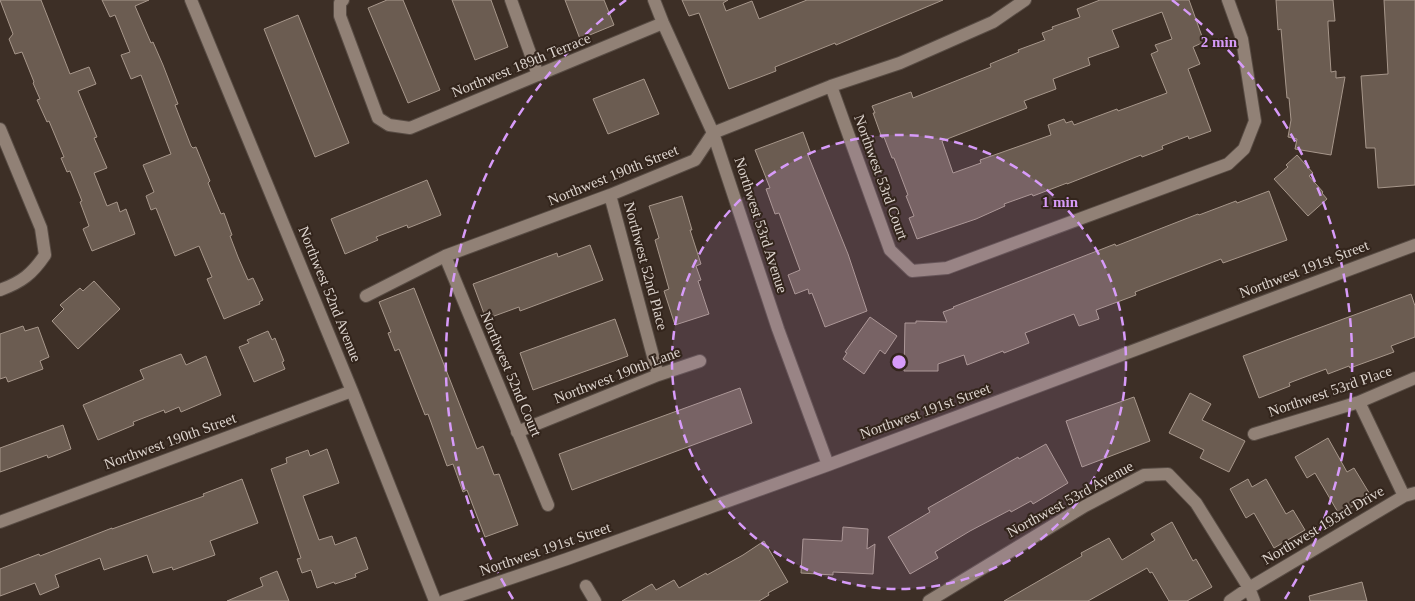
<svg xmlns="http://www.w3.org/2000/svg" width="1415" height="601" viewBox="0 0 1415 601" font-family="Georgia,serif">
<style>
.building{fill:#6b5c51;stroke:#a7978b;fill-rule:evenodd}
.lines{fill:none;stroke-linecap:round;stroke-linejoin:round}
.minor-casing{stroke:#584c44;stroke-width:14}
.minor{stroke:#918176;stroke-width:12}
.ring{fill:none;stroke:#d79bf9;stroke-width:2.5;stroke-dasharray:9 6}
.labels{text-anchor:middle;stroke-width:4;stroke-linejoin:round;paint-order:stroke}
.street-label{font-size:15px;fill:#ddd4ce;stroke:#33251c}
.centre{fill:#d79bf9;stroke:#33251c;stroke-width:2.5}
.ring-label{font-size:15px;text-anchor:middle;font-weight:bold;fill:#d79bf9;stroke:#33251c;stroke-width:4;stroke-linejoin:round;paint-order:stroke}
</style>
<rect width="100%" height="100%" fill="#3d2f26"/>
<path class="building" d="M0,0H41L70,74L89,67L96,84L78,91L97,137L94,138L107,168L94,173L107,206L117,202L120,212L126,209L135,234L92,251L83,229L89,226L80,202L82,201L70,171L67,172L61,158L64,157L49,121L47,122L37,100L40,99L33,83L34,82L22,52L15,54L9,39L13,34Z
M102,0H149L135,6L151,43L153,42L163,65L178,104L175,105L191,146L193,148L196,147L210,181L208,183L221,214L224,213L232,235L230,236L238,257L248,280L253,278L263,300L259,302L260,304L224,319L207,279L212,277L199,246L175,256L156,208L151,210L146,196L154,192L143,165L171,154L141,75L131,79L121,55L130,52L115,15L110,17Z
M387,0H403L440,90L408,103L368,8Z
M452,0H491L508,47L475,60Z
M565,0H604L614,25L580,39Z
M682,0H728L723,3L726,11L752,1L759,19L807,0H943L836,45L835,43L775,67L776,71L729,89L699,13L689,16Z
M1100,0H1189L1204,42L1193,47L1200,64L1188,69L1211,131L1189,139L1188,136L1162,146L1163,149L1142,157L1141,155L1067,184V183L1033,196L1032,194L1004,204L1005,206L976,219L917,239L909,218L914,216L906,196L908,195L894,158H892L884,137L882,138L873,113H875L872,106L911,92L913,98L991,67L990,64L1019,52L1018,50L1045,40L1042,33L1053,29L1052,27L1080,17L1077,9ZM1162,12L1172,39L1155,45L1158,51L1151,54L1167,93L1118,111L1117,109L1074,125L1072,121L1066,123L1064,119L1048,125L1051,135L980,160L981,163L953,173L942,141L1027,108L1024,101L1056,89L1053,79L1090,65L1088,58L1119,47L1112,30Z
M1276,0H1333L1335,21H1328V25L1331,72L1336,71V78L1345,77L1331,155L1295,149L1297,139L1288,137L1291,120L1289,98H1287L1281,29L1278,30Z
M1384,0H1415V185L1378,188L1375,148H1366L1361,76L1388,74Z
M298,15L349,143L315,157L264,29Z
M644,79L659,114L608,134L593,99Z
M803,132L811,154L808,155L848,254L867,311L825,327L812,293L809,294L808,289L795,294L788,275L800,270L779,213L775,214L766,189L770,188L755,150Z
M1297,155L1313,173L1309,176L1323,192L1322,193L1327,199L1308,216L1274,179L1288,167L1286,165Z
M427,180L441,215L408,228L407,225L376,237L378,240L345,254L331,219Z
M1269,191L1287,240L1223,263L1221,259L1135,292L1136,295L1096,310L1099,319L1079,326L1074,314L1025,333L1029,343L1004,353L1003,351L967,365L964,355L938,364V371H904L905,323H916V321L947,322L943,312L954,308L953,307L1115,244L1116,246L1198,214L1199,215L1236,201L1237,203Z
M682,196L692,230H690L701,264L696,266L701,280L698,281L709,314L675,325L664,291L669,289L655,240L659,238L649,206Z
M590,245L603,280L520,311L519,307L486,319L473,284L557,253L558,257Z
M94,281L120,309L78,349L52,321L64,309L60,305L80,288L83,291Z
M414,288L477,449L483,446L494,475L499,474L518,525L485,537L467,490L463,492L453,464L447,466L428,414L425,415L399,349L395,351L388,333L391,332L379,302Z
M1411,294L1415,306V337L1391,346L1394,352L1350,368L1349,366L1328,374L1326,369L1289,383L1290,386L1259,398L1243,356Z
M870,317L897,336L885,354L880,350L864,374L843,359L847,353L845,352Z
M615,319L628,356L533,390L520,353Z
M23,326L25,331L38,327L49,357L40,361L43,369L8,382L6,377L0,379V334Z
M268,331L272,340L275,338L284,361L282,362L285,369L254,382L239,347L249,343L247,340Z
M181,354L186,365L206,356L221,395L181,412L179,407L165,413L164,410L133,422L134,425L98,440L83,405L144,379L140,370Z
M740,388L752,423L572,490L559,454Z
M1190,393L1211,404L1202,420L1245,441L1229,472L1200,458L1204,450L1169,433Z
M1134,397L1150,441L1082,467L1066,421Z
M63,425L71,449L48,458L47,455L0,472V448Z
M1328,438L1347,472L1354,468L1371,496L1339,514L1315,473L1307,478L1295,457Z
M1046,444L1068,483L1033,504L1031,501L1011,512L1010,510L970,531L935,552L938,558L910,574L888,537L930,512L928,508L1018,457L1019,459Z
M327,449L339,483L303,496L319,540L332,536L335,545L356,537L368,569L355,574L356,577L335,584L334,582L317,588L311,570L302,573L297,559L301,558L271,469L287,463L286,458L308,450L310,456Z
M242,479L258,523L210,541L215,555L173,570L172,567L153,573L147,555L104,570L100,558L55,575L59,587L40,595L35,583L0,596V569L39,554L40,556L112,528V529L204,496L203,494Z
M1248,479L1252,487L1266,479L1286,514L1293,510L1305,530L1274,548L1254,513L1246,518L1230,489Z
M1172,522L1193,561L1196,559L1212,587L1187,601H1169L1152,572L1150,573L1147,568L1088,601H1004L1082,556L1081,553L1109,538L1122,560L1155,540L1151,534Z
M843,527L868,529L867,549L875,544L873,574L833,572V575L801,573L803,539L842,541Z
M764,541L788,582L768,593L769,595L759,601H622L652,584L656,590L674,580L679,588L706,573L707,575L743,555Z
M277,571L289,601H227L263,586L260,578Z
M1362,582L1367,601H1310L1309,596Z"/>
<g class="lines">
<g class="minor-casing">
<path id="minor" d="M191,0L352,391L435,601
M343,0L340,3V16L378,118L389,125L410,128L663,23
M511,0L538,75
M654,0L663,23L713,133L778,329L828,465
M831,86L890,250L912,271L947,268L1228,164L1244,149L1255,121L1242,39L1228,0
M0,129L41,228L45,255C32,274 22,282 0,290
M610,195L658,375
M445,256L548,505
M366,296L445,256L610,195L695,160L713,133L831,86L900,63L993,22L1025,0
M1359,402L1404,496
M517,432L658,375L700,361
M1254,434L1359,402L1415,378
M0,522L352,391
M586,586L595,601
M444,601L567,559L828,465L1415,245
M929,601L1085,506L1144,475L1168,474L1196,503L1249,588L1254,601
M1230,601L1249,588L1404,496L1415,493"/>
</g>
<use href="#minor" class="minor"/>
</g>
<circle cx="899" cy="362" r="227" fill="#d79bf9" fill-opacity=".12"/>
<g class="ring">
<circle cx="899" cy="362" r="227"/>
<path d="M513 599A453 453 0 0 1 626 0M1172 0A453 453 0 0 1 1285 599"/>
</g>
<g class="labels">
<g class="street-label">
<text transform="translate(521 65) rotate(-22)" y="5">Northwest 189th Terrace</text>
<text transform="translate(613 175) rotate(-22)" y="5">Northwest 190th Street</text>
<text transform="translate(881 177) rotate(70)" y="5">Northwest 53rd Court</text>
<text transform="translate(761 225) rotate(72)" y="5">Northwest 53rd Avenue</text>
<text transform="translate(646 266) rotate(75)" y="5">Northwest 52nd Place</text>
<text transform="translate(1304 269) rotate(-21)" y="5">Northwest 191st Street</text>
<text transform="translate(330 294) rotate(68)" y="5">Northwest 52nd Avenue</text>
<text transform="translate(511 374) rotate(67)" y="5">Northwest 52nd Court</text>
<text transform="translate(617 375) rotate(-21)" y="5">Northwest 190th Lane</text>
<text transform="translate(1330 391) rotate(-19)" y="5">Northwest 53rd Place</text>
<text transform="translate(925 411) rotate(-20)" y="5">Northwest 191st Street</text>
<text transform="translate(170 441) rotate(-20)" y="5">Northwest 190th Street</text>
<text transform="translate(1070 499) rotate(-29)" y="5">Northwest 53rd Avenue</text>
<text transform="translate(1323 525) rotate(-31)" y="5">Northwest 193rd Drive</text>
<text transform="translate(545 549) rotate(-19)" y="5">Northwest 191st Street</text>
</g>
</g>
<circle cx="899" cy="362" r="8" class="centre"/>
<g class="ring-label">
<text x="1219" y="47">2 min</text>
<text x="1060" y="207">1 min</text>
</g>
</svg>
